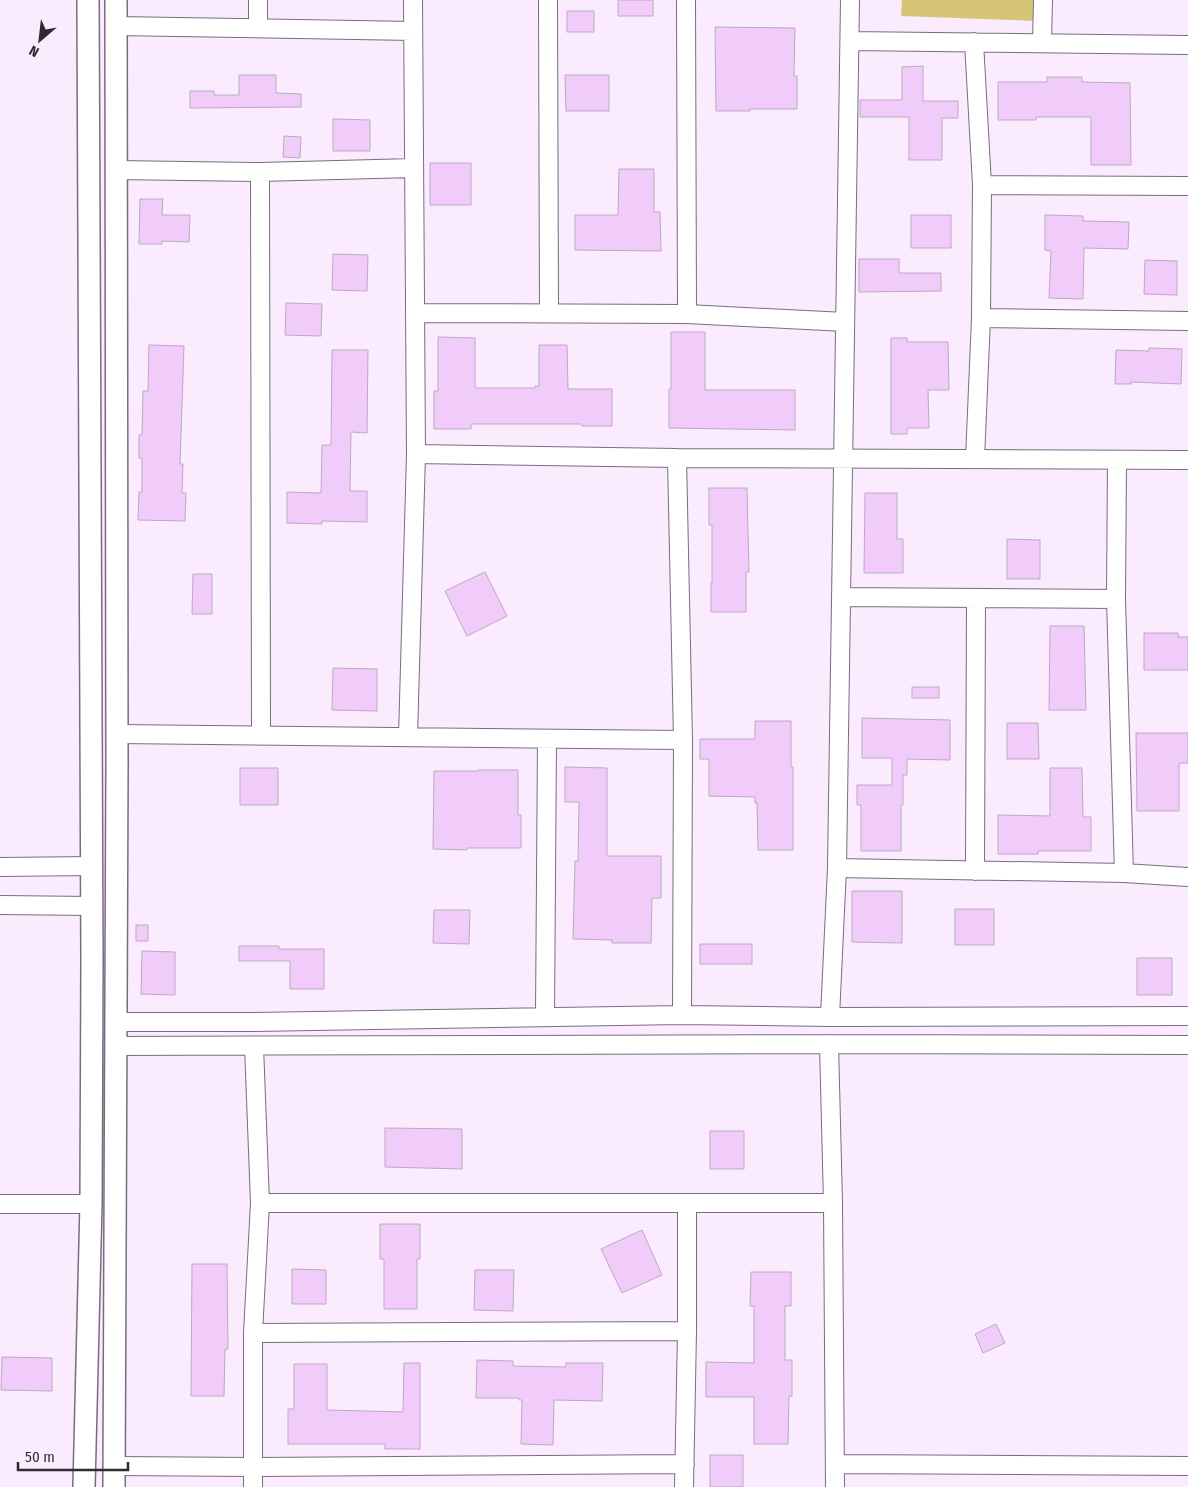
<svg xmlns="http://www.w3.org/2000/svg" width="1188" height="1487" viewBox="0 0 1188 1487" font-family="'Fira Sans Condensed',sans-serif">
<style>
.green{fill:#d6c575}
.building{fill:#f1ccfa;stroke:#baaabe}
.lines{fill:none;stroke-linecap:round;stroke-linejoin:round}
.minor-casing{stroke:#7b6b7f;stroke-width:20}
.tertiary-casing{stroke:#7b6b7f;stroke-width:24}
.minor{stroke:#fff;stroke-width:18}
.tertiary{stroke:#fff;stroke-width:21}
</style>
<rect width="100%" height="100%" fill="#faecfe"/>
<path class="green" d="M902,0H1037L1036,21L901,16Z"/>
<path class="building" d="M618,0H653V16H618Z
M567,11H594V32H567Z
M715,27L795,28L794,76H797V109H750V111H716Z
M923,66V101H958V118H942V160H909V117H860V100H902V67Z
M239,75H276V93L301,94V107L190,108V91H214V95H239Z
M565,75H609V111H566Z
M1047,77H1082V82L1130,83L1131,165H1091V117H1036V120H998V82H1047Z
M333,119L370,120V151H333Z
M284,136L301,137L300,158L283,157Z
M430,163H471V205H430Z
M619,169H654V212H660L661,251L575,250V215H618Z
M140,199H163L162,215H190L189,242L162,241V244H139Z
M911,215H951V248H911Z
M1045,215L1083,216V221L1129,222L1128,249L1084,248L1083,299L1049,298L1051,251L1045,250Z
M333,254L368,255L367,291L332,290Z
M859,259H899V273H941V291L859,292Z
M1145,260L1177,261V295L1144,294Z
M286,303L322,304L321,336L285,335Z
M671,332H705V390H795V430L669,428V389H671Z
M438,337L475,338V388H535V386H539V345H567L568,389H612V426H582V424H471V429H434V391H438Z
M891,338H907V342H948L949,390H928L929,428H907V434H891Z
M149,345L184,346L180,464H183L182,493H186L185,521L138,520L139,492H142V458H139V435H142L143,391H148Z
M1149,348L1182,349L1181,384L1131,382V384H1115L1116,350L1149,351Z
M332,350H368L367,433L351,432L350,491H367V522L322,521V524L287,523V492L321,493L322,445H331Z
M709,488H747L749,572H746V612H711V583H712V525H709Z
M865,493H897V539H903V573H864Z
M1007,539L1040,540V579H1007Z
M485,572L507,616L467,636L445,591Z
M193,574H212V614H192Z
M1050,626H1084L1086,710H1049Z
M1144,633H1178V637H1188V670H1144Z
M333,668L377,669V711L332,710Z
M912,687H939V698H912Z
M862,718L950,720V760L907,759V775H903V805H901V851H861V805H857V785H892V758H862Z
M755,721H791V767H793V850H758L757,803H755V797L709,796V759H700V739H755Z
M1007,723H1038L1039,759H1007Z
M1136,733H1188V763H1180L1179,765V811H1137Z
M565,767L607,768V856H661V898H652L651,943H612V940L573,939L575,861H578L579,802H565Z
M240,768H278V805H240Z
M1050,768H1082L1083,817H1091V851H1038V854H998V815L1050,816Z
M478,770H518V815H521V848H467V850L433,849L434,771H478Z
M852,891H902V943L852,942Z
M955,909H994V945H955Z
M434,910H470L469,944L433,943Z
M136,925H148V941H136Z
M700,944H752V964H700Z
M239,946H279V949H324V989H290V961H239Z
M142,951L175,952V995L141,994Z
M1137,958H1172V995H1137Z
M385,1128L462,1129V1169L385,1167Z
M710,1131H744V1169H710Z
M380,1224H420V1259H417V1309H384V1259H380Z
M642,1230L662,1275L622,1293L601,1249Z
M192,1264H227L228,1349H225L224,1396H191Z
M292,1269L326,1270V1304H292Z
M475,1270H514L513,1311L474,1310Z
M751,1272H791V1306H785V1360H792V1396H789L788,1444H754V1397H706V1362L754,1363V1306H750Z
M996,1324L1005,1343L983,1353L975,1334Z
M2,1357L52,1358V1391L1,1390Z
M477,1360L513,1361V1366L566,1367V1363H603L602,1401L554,1400L553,1445L521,1444L522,1400H519V1398H476Z
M404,1363H420V1449H385V1444H288V1409H294V1364H327V1410L403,1412Z
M710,1455H743V1487H710Z"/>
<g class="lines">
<g class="minor-casing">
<path id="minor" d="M413,0L416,454L677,458L683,740L682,1015
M548,0L549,313
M686,0L687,314L845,322
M116,26L413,31
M258,28V0
M850,41L1188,45
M974,42L982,185L981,318L1188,321
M1042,43L1043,0
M116,170L260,172L261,736
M260,172L414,168
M982,185L1188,186
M415,313L687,314
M677,458L1188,460
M975,459L981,318
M1116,599L1117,460
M117,734L683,740
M408,737L416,454
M0,867L92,866
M837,868L1124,873L1116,599L841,597
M975,871L976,598
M1124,873L1188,877
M0,905L92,906
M545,1017L547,739
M830,1017L837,868L850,0
M116,1022H254L682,1015L830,1017L1188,1016
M829,1044L833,1203L835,1487
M116,1046L829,1044L1188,1045
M260,1203H833
M0,1204H91
M253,1333L687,1331
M835,1464L1188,1466
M115,1466L253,1467L685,1464
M253,1487V1333L260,1203L254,1046
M684,1487L687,1331V1203"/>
</g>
<g class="tertiary-casing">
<path id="tertiary" d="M84,1487L91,1204L92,959L88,0
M114,1487L117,764L116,0"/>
</g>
<use href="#minor" class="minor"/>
<use href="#tertiary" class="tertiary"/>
</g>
<g transform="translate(40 40) rotate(208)" stroke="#faecfe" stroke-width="4" paint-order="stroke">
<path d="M0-4L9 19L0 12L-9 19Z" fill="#2f2931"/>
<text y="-8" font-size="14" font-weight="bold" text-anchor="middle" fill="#2f2931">N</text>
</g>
<path d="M18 1462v8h110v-8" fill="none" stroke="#2f2931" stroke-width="2.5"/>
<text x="25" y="1462" font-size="15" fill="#2f2931" stroke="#faecfe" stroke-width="4" paint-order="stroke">50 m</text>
</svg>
